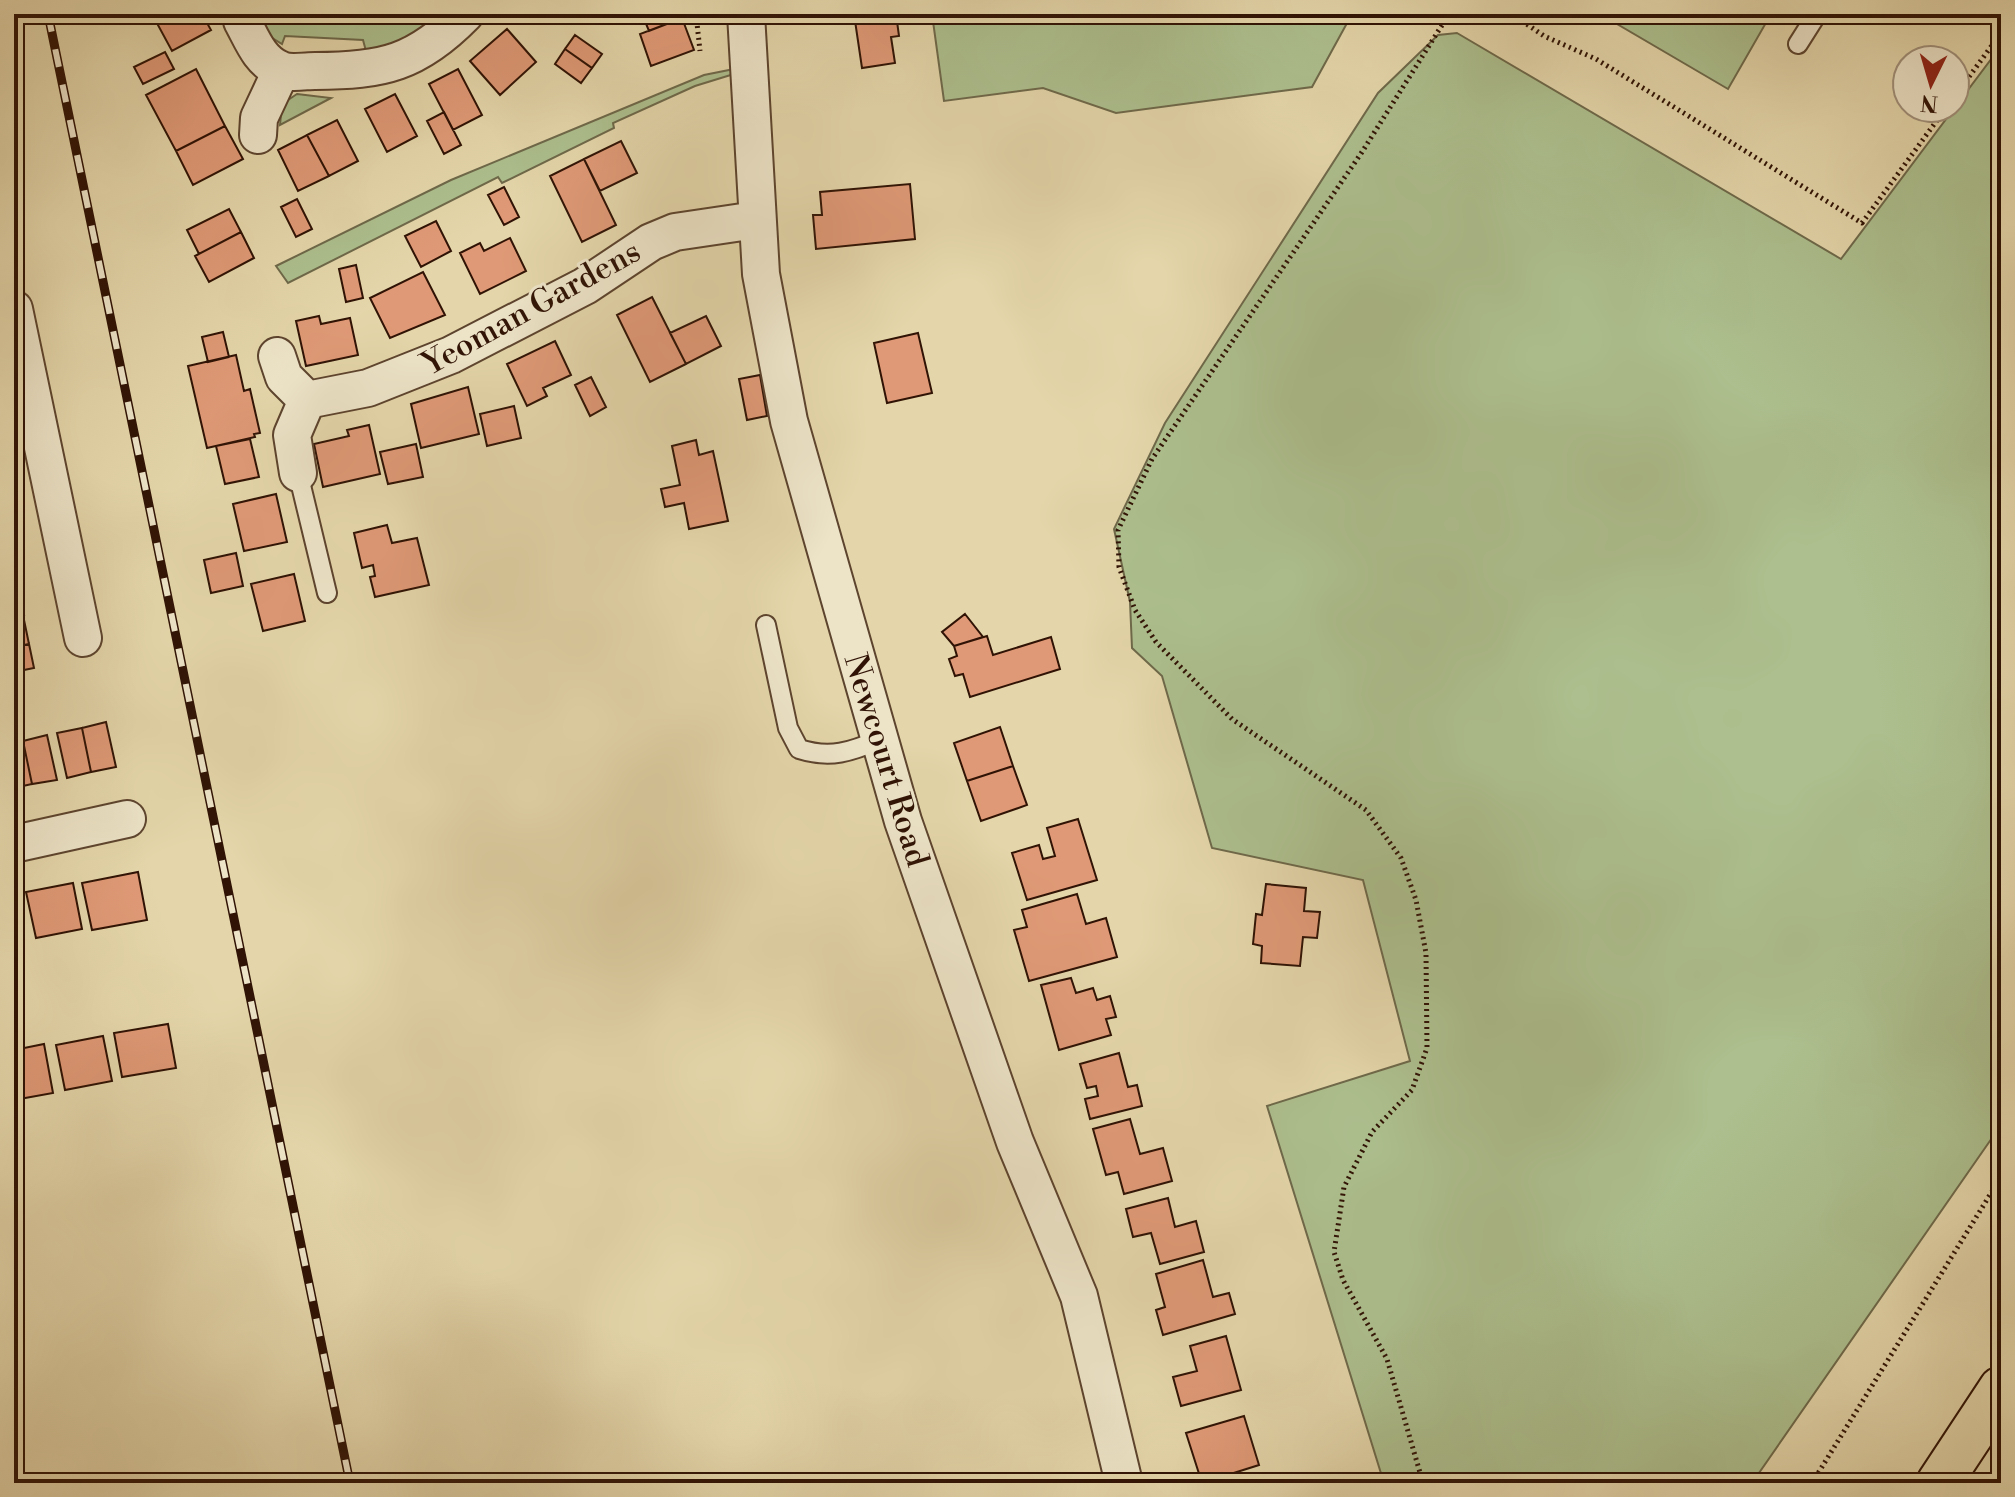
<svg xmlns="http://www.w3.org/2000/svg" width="2015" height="1497" viewBox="0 0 2015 1497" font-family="'Libre Bodoni',serif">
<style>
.green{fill:#adbf8e;stroke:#6e694a;stroke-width:2}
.building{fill:#df9976;stroke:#301305;stroke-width:2}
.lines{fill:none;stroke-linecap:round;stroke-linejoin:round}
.lane-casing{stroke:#5d442e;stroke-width:22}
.street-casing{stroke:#5d442e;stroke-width:40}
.highway-casing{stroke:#301305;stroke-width:48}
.path{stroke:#301305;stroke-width:5;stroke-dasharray:2 4;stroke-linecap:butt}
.lane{stroke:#ede4c8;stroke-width:18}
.street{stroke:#ede4c8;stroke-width:36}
.highway{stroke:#e4d6aa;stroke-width:44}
.rail-casing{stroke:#301305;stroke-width:9}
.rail{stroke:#ede4c8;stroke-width:6;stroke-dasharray:18;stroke-linecap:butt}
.labels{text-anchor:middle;stroke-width:6;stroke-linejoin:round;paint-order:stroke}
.street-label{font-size:32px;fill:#301305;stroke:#ede4c8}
</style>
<rect width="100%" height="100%" fill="#e4d6aa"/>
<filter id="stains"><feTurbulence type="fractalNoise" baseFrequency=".0025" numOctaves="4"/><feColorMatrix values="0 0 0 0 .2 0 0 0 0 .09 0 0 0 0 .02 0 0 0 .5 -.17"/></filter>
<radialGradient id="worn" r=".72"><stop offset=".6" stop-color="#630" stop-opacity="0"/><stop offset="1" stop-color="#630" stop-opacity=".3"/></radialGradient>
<path class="green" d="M257,14H444L402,42L366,51L363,40L285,36L282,44L269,36Z
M932,14H1352L1312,87L1116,113L1043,88L944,101Z
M1600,14H1771L1728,89Z
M1457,33L1841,259L2001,46V1125L1752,1483H1384L1267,1106L1410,1061L1363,880L1212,848L1162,676L1132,648L1130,602L1114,529L1165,423L1378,93L1438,35Z
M734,69V74L695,86L613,123L614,128L502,183L498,177L288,283L276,266L451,180L704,75Z
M297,94L331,98L280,125L282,104Z"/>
<path class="building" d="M152,14H202L211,30L172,51Z
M642,14H678L680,19L649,31Z
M854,14H896L899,36L891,37L895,63L862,68Z
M682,18L694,50L651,66L640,34Z
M507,29L536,62L500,95L470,61Z
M575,35L602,54L592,68L565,49Z
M565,49L592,68L581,83L555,64Z
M165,52L174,69L143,84L134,67Z
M196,69L225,126L176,151L146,95Z
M458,69L482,115L453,130L429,84Z
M395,94L417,136L387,152L365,109Z
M444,112L461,145L444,154L427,121Z
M337,120L358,161L329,176L307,135Z
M225,126L243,159L193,185L176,151Z
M307,135L329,176L298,191L278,150Z
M621,141L637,173L600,191L584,159Z
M584,159L616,225L582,242L550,176Z
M910,184L915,239L816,249L813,215H822L820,192Z
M504,187L519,217L504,225L488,195Z
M297,199L312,229L296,237L281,207Z
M229,209L241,232L199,254L187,230Z
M436,221L451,251L421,267L405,236Z
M241,232L254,258L209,282L195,256Z
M510,238L526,271L480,294L460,253L480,243L484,251Z
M356,265L363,298L346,302L339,269Z
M423,272L445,315L390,338L370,298Z
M652,297L686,364L650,382L617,315Z
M319,316L321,324L350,318L358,355L306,366L296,321Z
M706,316L721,346L686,364L670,333Z
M223,332L229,357L208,362L202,337Z
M918,333L932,393L887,403L874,343Z
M555,341L571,375L543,388L547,396L527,406L507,364Z
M236,355L244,391L250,389L260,433L254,434L255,437L207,448L188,366Z
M760,375L767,416L747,420L739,379Z
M591,377L606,407L590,416L575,385Z
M468,387L479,434L421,448L411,404Z
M514,406L521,438L487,446L480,414Z
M369,425L380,474L323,487L314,444L349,436L347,430Z
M250,439L259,477L225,484L216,446Z
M696,440L699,455L713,451L728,521L689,529L684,503L665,507L661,489L680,485L672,446Z
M416,444L423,477L388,484L380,452Z
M276,494L287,542L244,551L233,504Z
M387,525L392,543L417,538L429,585L375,597L370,577L375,576L373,565L362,568L354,533Z
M236,553L243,586L211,593L204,560Z
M294,574L305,621L263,631L251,584Z
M19,589L24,615L14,616V590Z
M965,614L983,637L954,646L942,632Z
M24,620L29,644L14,647V622Z
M987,636L993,655L1051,637L1060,669L970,697L963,674L955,676L949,659L957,656L954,646Z
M29,644L34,668L14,672V647Z
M106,722L116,767L91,772L82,728Z
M1000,727L1013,766L967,781L954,743Z
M82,728L91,772L67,778L57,733Z
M47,735L57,780L32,784L23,741Z
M23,741L32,784L14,788V743Z
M1013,766L1027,805L981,821L967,781Z
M1078,819L1097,880L1027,900L1012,853L1039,845L1043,859L1055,856L1047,828Z
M138,872L147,920L92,930L82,883Z
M73,883L82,929L36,938L26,892Z
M1266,884L1306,888L1304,911L1320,912L1317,938L1303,937L1300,966L1261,963L1262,946L1253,944L1256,914L1262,915Z
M1077,894L1086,924L1106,918L1117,957L1029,981L1014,930L1027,927L1022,910Z
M14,899L22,942L14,943Z
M1071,978L1076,993L1093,988L1097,1000L1110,996L1116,1017L1106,1019L1111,1035L1059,1050L1041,985Z
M168,1024L176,1068L122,1077L114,1033Z
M103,1036L112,1081L65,1090L56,1045Z
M44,1044L53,1093L14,1100V1050Z
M1119,1053L1128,1087L1137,1085L1142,1106L1090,1119L1085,1099L1098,1096L1096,1086L1087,1088L1080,1064Z
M1130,1119L1140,1154L1163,1148L1172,1181L1124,1194L1118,1172L1106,1175L1093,1129Z
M1168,1198L1175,1227L1196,1221L1204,1252L1160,1264L1151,1233L1133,1237L1126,1209Z
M1203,1260L1213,1297L1229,1293L1235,1314L1163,1335L1156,1310L1165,1307L1156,1274Z
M1226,1336L1241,1390L1181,1406L1173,1377L1197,1371L1190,1346Z
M1244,1416L1259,1465L1202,1483L1186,1433Z"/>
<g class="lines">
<g class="lane-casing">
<path id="lane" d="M1798,44L1817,14
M298,473L327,593
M766,625L788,728L799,749C830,759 851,752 881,739"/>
</g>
<g class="street-casing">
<path id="street" d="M746,14L761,274L789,421L903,821L1015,1142L1079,1296L1124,1483
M242,21C252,39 259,60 279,69C288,74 305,71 315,71C383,71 417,63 465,14
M258,135L259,118L281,71
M14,309L83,638
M277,356L284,377L307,400
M298,473L292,435L307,400L368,388L451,355L585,286L651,242L675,232L756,220
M14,844L127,819"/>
</g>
<g class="highway-casing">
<path id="highway" d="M1939,1483L2001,1389"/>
</g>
<path class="path" d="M696,14L700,51
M1512,14L1544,36L1596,59L1862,223L1946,108
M1955,96L2001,33
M1423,1483L1387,1359L1343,1280L1334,1252L1344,1187L1372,1132L1412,1090L1427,1048L1426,953L1416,900L1401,858L1366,810L1232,719L1156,642L1135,610L1119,567L1118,530L1152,459L1362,152L1444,22L1478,14
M1812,1483L2001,1177"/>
<use href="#lane" class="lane"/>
<use href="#street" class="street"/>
<use href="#highway" class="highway"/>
<g class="rail-casing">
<path id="rail" d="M48,14L350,1483"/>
</g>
<use href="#rail" class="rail"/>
</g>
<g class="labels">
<g class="street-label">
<text transform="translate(531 307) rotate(-29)" y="11">Yeoman Gardens</text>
<text transform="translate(887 760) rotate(73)" y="11">Newcourt Road</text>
</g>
</g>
<rect width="2015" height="1497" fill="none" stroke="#e4d6aa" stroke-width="48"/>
<rect x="16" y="16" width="1983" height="1465" fill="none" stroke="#301305" stroke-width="4"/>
<rect x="24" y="24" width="1967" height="1449" fill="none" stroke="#301305" stroke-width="2"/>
<g transform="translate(1931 84) rotate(185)"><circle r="38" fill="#ede4c8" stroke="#a1907a" stroke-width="2"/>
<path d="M0-6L14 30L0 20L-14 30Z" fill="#8f2418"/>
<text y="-12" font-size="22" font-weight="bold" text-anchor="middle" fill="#301305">N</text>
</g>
<rect width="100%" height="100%" filter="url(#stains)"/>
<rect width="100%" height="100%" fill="url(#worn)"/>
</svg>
